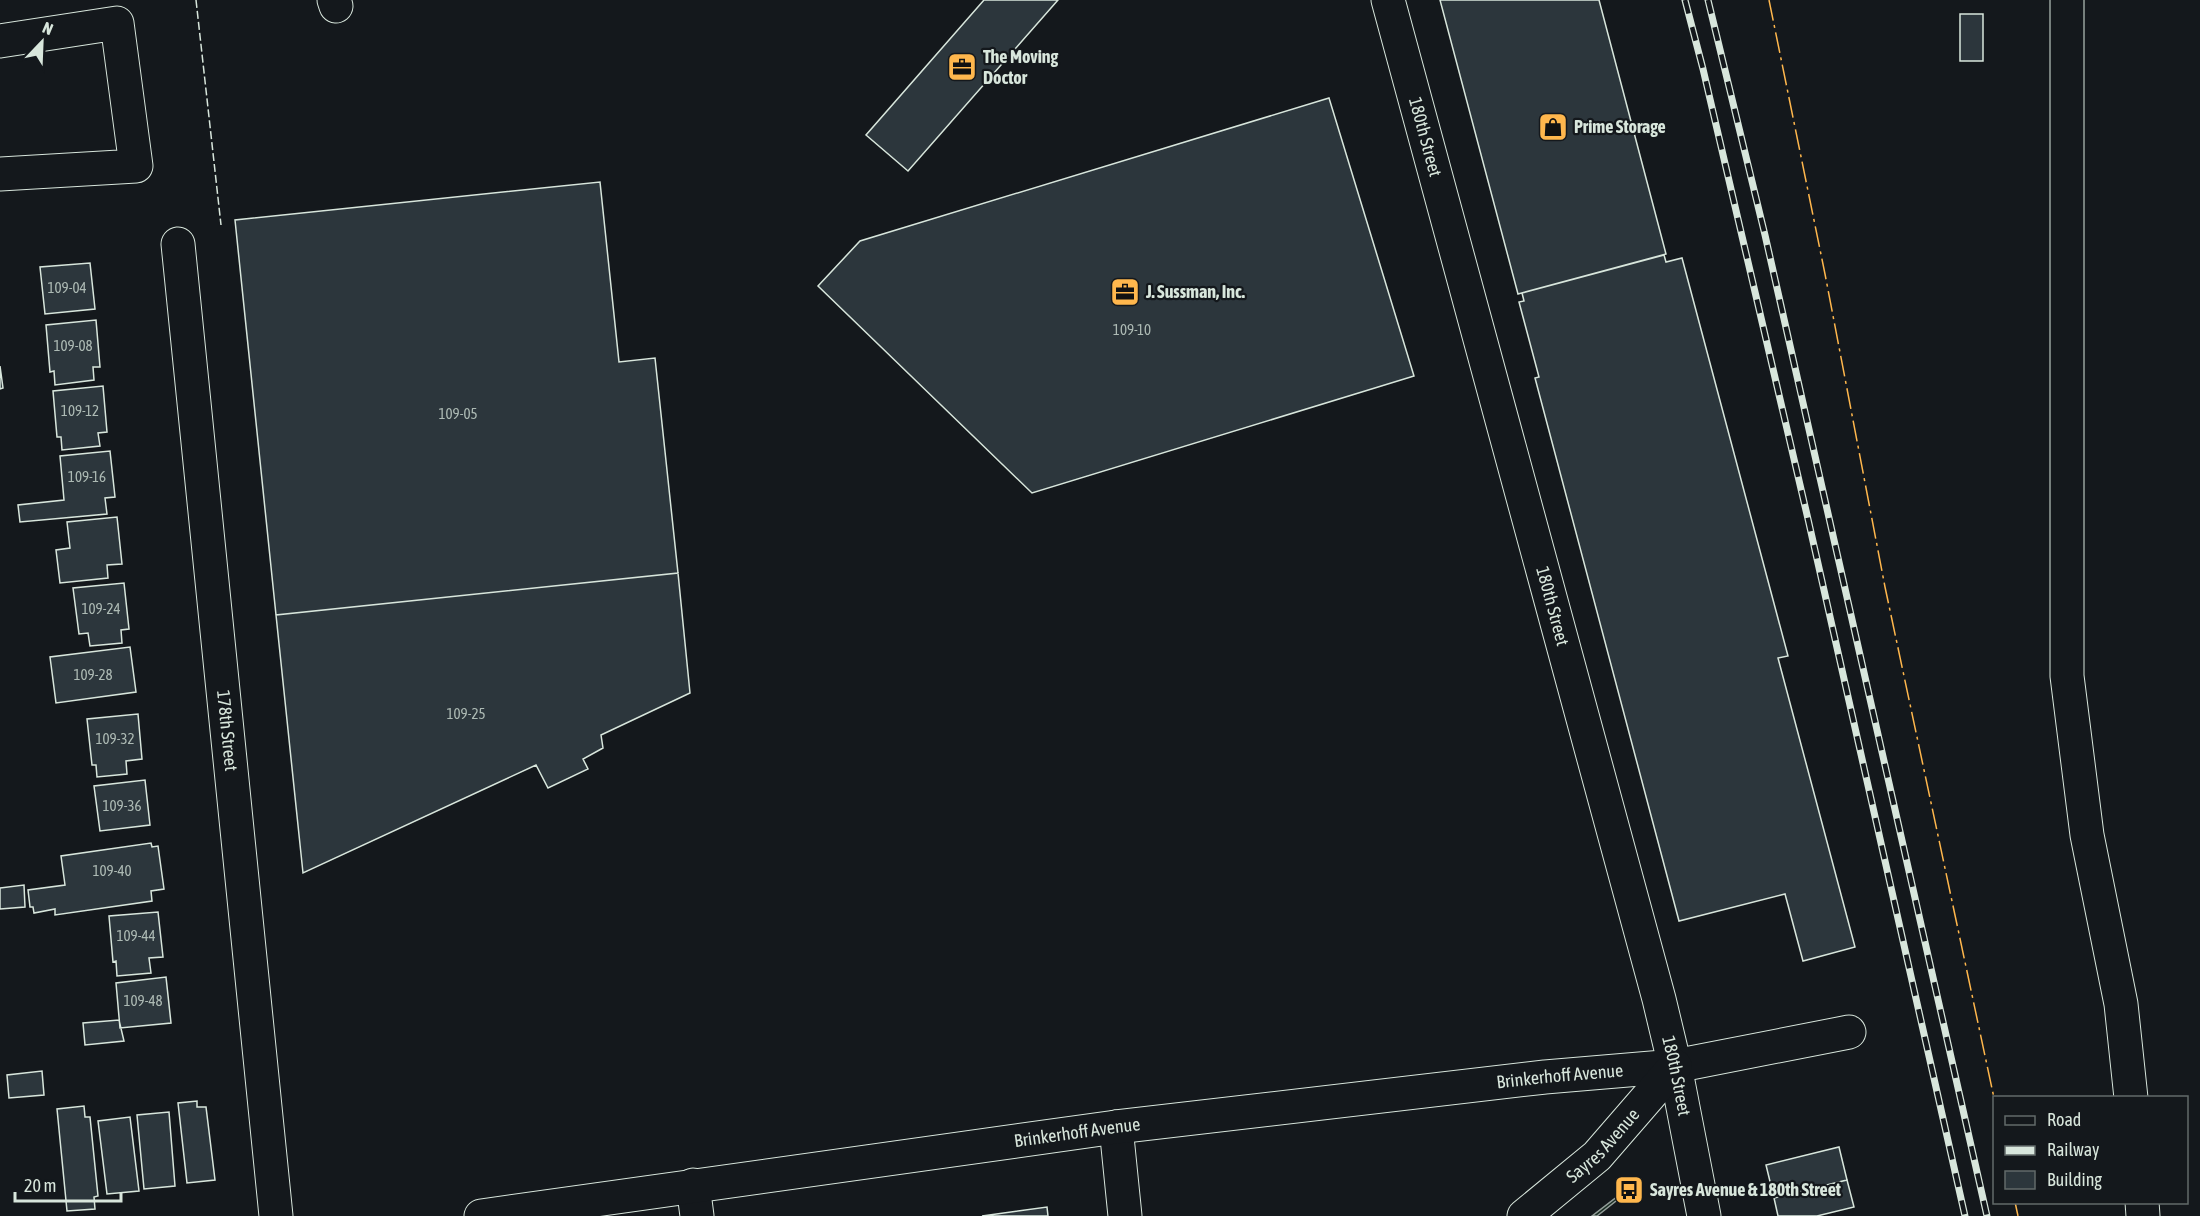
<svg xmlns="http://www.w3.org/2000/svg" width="2200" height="1216" viewBox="0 0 2200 1216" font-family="'Asap Condensed',sans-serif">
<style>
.green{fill:#1a2d24;stroke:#939e99;stroke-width:1.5}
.building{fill:#2c363c;stroke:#d8e6dc;stroke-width:1.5}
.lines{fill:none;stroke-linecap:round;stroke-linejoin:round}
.minor-casing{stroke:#d8e6dc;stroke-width:35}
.minor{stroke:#14181c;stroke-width:33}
.rail-casing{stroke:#d8e6dc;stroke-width:7}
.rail{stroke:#14181c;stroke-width:4.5;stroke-dasharray:14;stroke-linecap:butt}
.fence{stroke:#d8e6dc;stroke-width:1.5;stroke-dasharray:8 3;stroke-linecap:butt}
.power{stroke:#ffb74d;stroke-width:1.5;stroke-dasharray:21 4.5 3 4.5;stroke-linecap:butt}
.labels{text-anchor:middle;stroke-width:4.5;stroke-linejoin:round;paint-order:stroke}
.number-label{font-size:15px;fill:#adbab4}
.poi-label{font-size:18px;font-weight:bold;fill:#d8e6dc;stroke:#14181c;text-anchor:start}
.street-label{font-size:18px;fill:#d8e6dc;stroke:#14181c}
</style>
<rect width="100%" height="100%" fill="#14181c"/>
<path class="green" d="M1639,1180L1640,1182L1597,1216H1592Z"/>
<path class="building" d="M984,0H1058L908,171L866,135Z
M1440,0H1599L1666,254L1518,294Z
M1960,14H1983V61H1960Z
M1329,98L1414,376L1032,493L818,286L860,241Z
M600,182L619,362L655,358L678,573L276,615L235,220Z
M1664,255L1666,262L1682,258L1788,656L1778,658L1855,947L1803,961L1785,894L1679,921L1535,378L1539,377L1519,302L1524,301L1522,293Z
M90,263L95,309L45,314L40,267Z
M96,320L100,367H93L94,380L55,385L54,371L50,372L46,325Z
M0,366L3,388L0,389Z
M103,386L107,432L98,433L100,446L62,450L61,437H57L53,391Z
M110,451L115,497L105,498L107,514L20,522L18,505L64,500L60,456Z
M117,517L122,564L107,565L108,578L60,583L56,550L70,548L67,522Z
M678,573L690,693L601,735L603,748L583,759L588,769L548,788L536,765L303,873L276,615Z
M124,583L129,629L121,630L122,643L90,646L88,633L79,634L73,588Z
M130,647L136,692L56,703L50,657Z
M138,714L142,759L126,761L127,774L97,777L96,765H92L87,719Z
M145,780L150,825L100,831L94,786Z
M151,843L152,847L158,846L164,889L151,891L152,901L55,915V909L34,913L33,907H30L28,890L65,885L61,856Z
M24,885L25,907L0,909V888Z
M158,912L163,957L149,958L151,973L117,976L116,961L113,962L109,916Z
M166,977L171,1023L120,1028L116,983Z
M119,1020L124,1041L85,1045L83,1023Z
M42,1071L44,1095L9,1098L7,1075Z
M197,1101V1107H206L215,1180L187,1183L178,1103Z
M84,1106L85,1117H90L98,1196L94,1197L95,1209L67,1211L57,1109Z
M169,1112L175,1186L144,1189L137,1115Z
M130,1117L139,1191L107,1194L98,1121Z
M1839,1147L1847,1180L1774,1198L1766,1165Z
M1847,1180L1854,1207L1817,1216H1778L1774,1198Z
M1047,1207L1048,1216H982Z"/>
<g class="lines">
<g class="minor-casing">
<g id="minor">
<path d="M334,0L336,6"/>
<path id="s1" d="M1388,0L1659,999L1675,1066L1704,1216"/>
<path d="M2067,0V676L2087,835L2121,1004L2131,1098"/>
<path d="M0,41L117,23L136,166L0,174"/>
<path id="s2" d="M178,244L276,1216"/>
<path d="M1116,1127L1125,1216"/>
<path d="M693,1185L697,1216"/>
<path d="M2142,1202L2143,1216"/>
<path id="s3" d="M481,1216L1116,1127L1545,1077L1675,1066L1849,1032"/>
<path id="s4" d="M1524,1216L1597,1156L1675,1066"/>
</g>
</g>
<use href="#minor" class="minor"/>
<g class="rail-casing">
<path id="rail" d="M1685,0L1703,69L1808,519L1965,1216
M1708,0L1765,235L1987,1216"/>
</g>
<use href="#rail" class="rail"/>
<path class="fence" d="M196,0L221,225"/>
<path class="power" d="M1769,0L1825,274L1885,587L1994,1098
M2015,1202L2018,1216"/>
</g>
<defs>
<g id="office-square" transform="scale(1.5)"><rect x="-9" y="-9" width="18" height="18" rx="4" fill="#ffb74d" stroke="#14181c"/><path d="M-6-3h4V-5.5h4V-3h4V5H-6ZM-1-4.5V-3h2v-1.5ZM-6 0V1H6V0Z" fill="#111"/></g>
<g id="shop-square" transform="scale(1.5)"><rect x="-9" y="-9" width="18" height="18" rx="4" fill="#ffb74d" stroke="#14181c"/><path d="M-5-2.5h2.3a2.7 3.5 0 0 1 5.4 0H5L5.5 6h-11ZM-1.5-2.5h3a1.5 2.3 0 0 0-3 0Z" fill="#111"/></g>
<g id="bus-square" transform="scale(1.5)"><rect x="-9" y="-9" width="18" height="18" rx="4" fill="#ffb74d" stroke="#14181c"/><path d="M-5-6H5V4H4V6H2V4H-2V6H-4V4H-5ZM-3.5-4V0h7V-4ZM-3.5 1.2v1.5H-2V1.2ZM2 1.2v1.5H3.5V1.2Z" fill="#111"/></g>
</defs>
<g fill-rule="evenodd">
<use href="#office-square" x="962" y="67"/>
<use href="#shop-square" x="1553" y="127"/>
<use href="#office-square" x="1125" y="292"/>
<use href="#bus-square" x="1629" y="1190"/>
</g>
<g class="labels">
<g class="number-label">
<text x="67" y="293">109-04</text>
<text x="1132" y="335">109-10</text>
<text x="73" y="351">109-08</text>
<text x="80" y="416">109-12</text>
<text x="458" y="419">109-05</text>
<text x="87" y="482">109-16</text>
<text x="101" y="614">109-24</text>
<text x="93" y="680">109-28</text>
<text x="466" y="719">109-25</text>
<text x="115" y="744">109-32</text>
<text x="122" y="811">109-36</text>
<text x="112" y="876">109-40</text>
<text x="136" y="941">109-44</text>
<text x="143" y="1006">109-48</text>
</g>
<g class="poi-label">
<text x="983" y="63">The Moving<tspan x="983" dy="21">Doctor</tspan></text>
<text x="1574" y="133">Prime Storage</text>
<text x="1146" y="298">J. Sussman, Inc.</text>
<text x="1650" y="1196">Sayres Avenue &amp; 180th Street</text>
</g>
<g class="street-label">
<text dy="6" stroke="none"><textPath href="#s1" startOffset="142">180th Street</textPath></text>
<text dy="6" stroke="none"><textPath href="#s1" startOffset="628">180th Street</textPath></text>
<text dy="6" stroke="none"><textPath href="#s2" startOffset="489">178th Street</textPath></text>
<text dy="6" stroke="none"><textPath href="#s1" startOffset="1114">180th Street</textPath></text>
<text dy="6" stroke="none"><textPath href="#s3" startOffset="1088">Brinkerhoff Avenue</textPath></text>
<text dy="6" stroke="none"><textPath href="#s3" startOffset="602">Brinkerhoff Avenue</textPath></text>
<text dy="6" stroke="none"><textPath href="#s4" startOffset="106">Sayres Avenue</textPath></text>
</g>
</g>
<rect x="1993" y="1096" width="195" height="108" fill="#14181c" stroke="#626a69" stroke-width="1.5"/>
<rect x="2005" y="1116" width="30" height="9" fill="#14181c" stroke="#626a69" stroke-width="1.5"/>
<text x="2047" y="1126" font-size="18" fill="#d8e6dc">Road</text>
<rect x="2005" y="1146" width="30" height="9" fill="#d8e6dc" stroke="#626a69" stroke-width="1.5"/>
<text x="2047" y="1156" font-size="18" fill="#d8e6dc">Railway</text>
<rect x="2005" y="1171" width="30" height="18" fill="#2c363c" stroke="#626a69" stroke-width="1.5"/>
<text x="2047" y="1186" font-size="18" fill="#d8e6dc">Building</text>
<g transform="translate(42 42) rotate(23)" stroke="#14181c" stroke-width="4.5" paint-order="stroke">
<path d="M0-4.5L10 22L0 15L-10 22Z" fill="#d8e6dc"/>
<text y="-9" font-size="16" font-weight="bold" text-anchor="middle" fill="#d8e6dc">N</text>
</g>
<path d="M15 1192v9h106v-9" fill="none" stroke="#d8e6dc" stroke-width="3"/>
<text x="24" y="1192" font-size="18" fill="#d8e6dc" stroke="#14181c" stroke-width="4.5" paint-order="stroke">20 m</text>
</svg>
